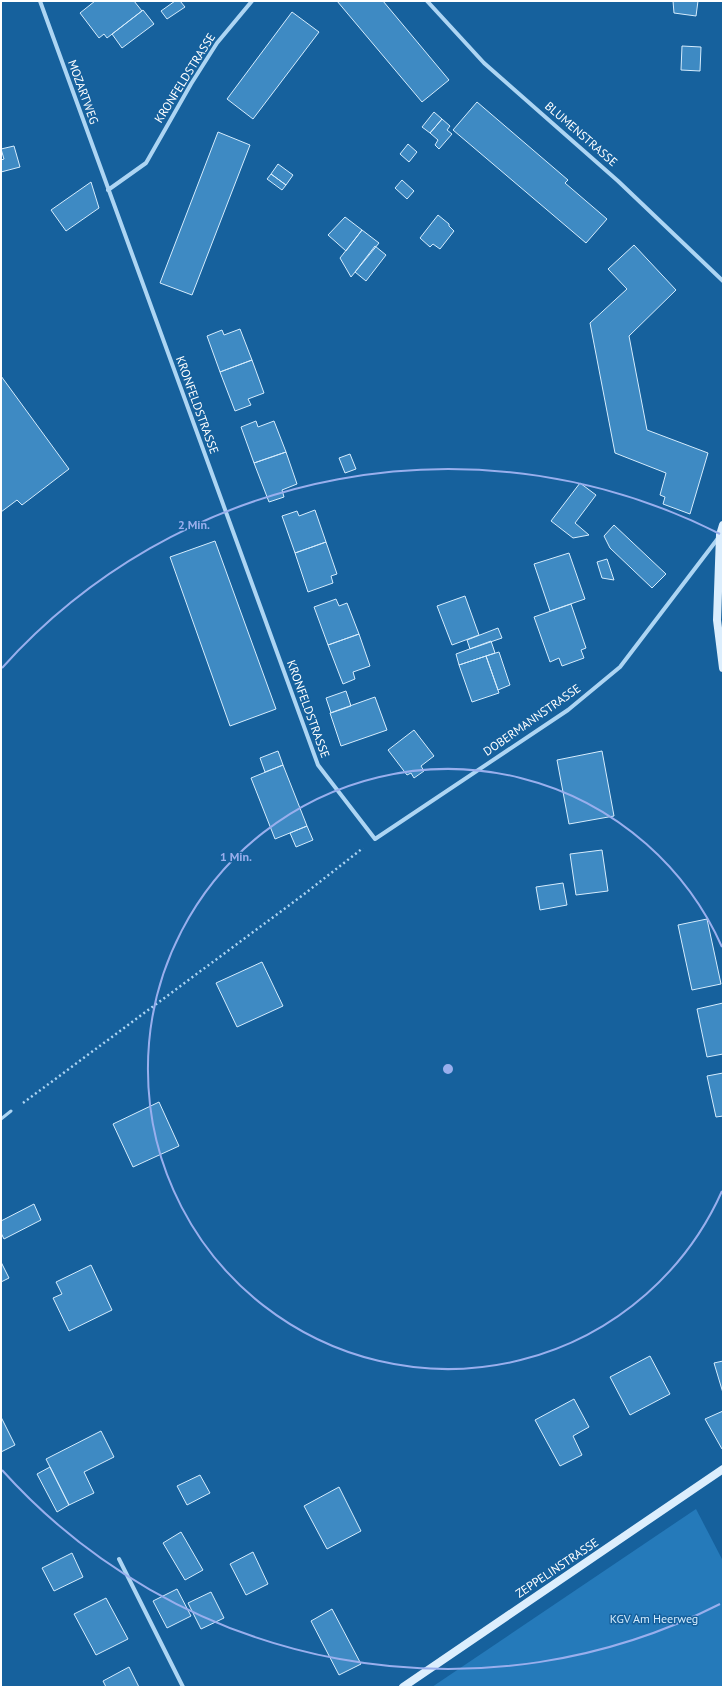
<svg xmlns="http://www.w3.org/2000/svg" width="724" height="1688" viewBox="0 0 724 1688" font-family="'PT Sans',sans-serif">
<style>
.green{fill:#257aba}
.building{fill:#3e8ac3;stroke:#d5ecfd}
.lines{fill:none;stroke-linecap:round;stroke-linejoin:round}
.path{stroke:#add5f3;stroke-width:2.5;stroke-dasharray:2 3;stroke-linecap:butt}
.lane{stroke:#add5f3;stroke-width:3}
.street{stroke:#add5f3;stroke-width:4}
.secondary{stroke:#dceefd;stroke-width:8}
.ring{fill:none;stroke:#99afed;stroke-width:2}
.labels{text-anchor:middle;stroke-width:3;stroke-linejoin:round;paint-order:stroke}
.street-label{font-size:12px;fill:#fff;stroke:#16619d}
.park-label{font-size:12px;fill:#d5ecfd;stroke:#16619d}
.centre{fill:#99afed;stroke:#16619d;stroke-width:2}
.ring-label{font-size:12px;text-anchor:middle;font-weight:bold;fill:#99afed;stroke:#16619d;stroke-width:3;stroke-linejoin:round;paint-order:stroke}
</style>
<rect width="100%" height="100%" fill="#16619d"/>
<path class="green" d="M696,1509L723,1561V1687H432Z"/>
<path class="building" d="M95,1H134L142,11L107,38L104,34L99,38L80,13Z
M175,1H180L185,7L167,19L161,11Z
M337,1H383L449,80L422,102Z
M673,1H698L696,16L674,13Z
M143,10L154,24L122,48L112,34Z
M292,12L319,32L253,119L227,99Z
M682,46L701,47L700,71L681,70Z
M477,102L568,180L565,183L607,219L586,243L453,130Z
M434,112L442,119L430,133L422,127Z
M442,119L450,126L447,130L452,134L439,149L435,145L438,140L430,133Z
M218,132L250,145L192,295L160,283Z
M408,144L417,152L409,162L400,154Z
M14,146L20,167L1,172V160L4,159L1,149Z
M278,164L293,175L286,185L271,174Z
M271,174L286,185L282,190L267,179Z
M402,180L414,191L407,199L395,188Z
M91,182L99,208L66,231L51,210Z
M438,215L449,224V226L454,231L440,249L433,244L430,247L420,238Z
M345,217L362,230L346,251L328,235Z
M362,230L379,243L351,277L340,258Z
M634,245L676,290L629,336L647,430L708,453L690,514L663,504L665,497L660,495L666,473L615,453L590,323L627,289L608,269Z
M375,246L386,255L366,281L355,272Z
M240,329L252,360L220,372L207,336L222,330L224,335Z
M252,360L264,393L248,399L251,405L235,411L220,372Z
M1,376L69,469L22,505L17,500L1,512Z
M256,421L258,427L274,421L286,452L254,463L241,427Z
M286,452L297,484L282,490L284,497L269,502L254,463Z
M350,454L356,469L345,473L339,458Z
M580,483L596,495L575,523L589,535L573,538L551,521Z
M315,510L326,542L295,553L282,516L297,511L299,516Z
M614,525L666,574L652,588L610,548L604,536Z
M215,541L276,709L230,726L170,557Z
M326,542L337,574L331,576L333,583L308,592L295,553Z
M569,553L585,599L550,611L534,564Z
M607,559L614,580L602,578L597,562Z
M465,596L479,635L452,645L437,606Z
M336,599L339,606L347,603L359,634L328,645L314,607Z
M571,604L586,648L581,650L584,658L562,666L559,658L550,662L534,617Z
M498,628L502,638L470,649L467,640Z
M359,634L370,666L353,672L355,679L343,684L328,645Z
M491,641L495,653L459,665L456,654Z
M499,652L510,685L498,690L486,656Z
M486,656L499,693L472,702L459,665Z
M346,691L351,706L331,713L326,698Z
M375,697L387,730L341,746L330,713Z
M414,730L434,756L421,766L424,771L414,778L411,773L407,775L388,750Z
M278,751L283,765L265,772L260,758Z
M602,751L614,816L569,824L557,760Z
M283,765L307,826L275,839L251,778Z
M307,826L313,840L296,847L290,833Z
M602,850L608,891L576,895L570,854Z
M563,883L567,905L540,910L536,887Z
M707,919L721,984L692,990L678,925Z
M262,962L283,1006L237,1027L216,983Z
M723,1003V1054L707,1057L697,1009Z
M723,1073V1116L716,1117L707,1076Z
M159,1102L179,1146L133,1167L113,1124Z
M34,1204L41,1220L4,1239L1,1233V1221Z
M1,1262L9,1278L1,1282Z
M91,1265L112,1310L69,1331L53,1298L62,1294L56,1282Z
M650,1356L670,1394L630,1415L610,1377Z
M723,1361V1393L714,1363Z
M574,1399L589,1427L573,1436L582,1455L560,1466L535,1420Z
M723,1411V1449H722L705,1419Z
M1,1417L15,1445L1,1452Z
M101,1431L114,1457L84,1472L94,1493L69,1505L46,1459Z
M50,1467L69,1505L57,1512L37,1474Z
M200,1475L210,1493L187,1505L177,1486Z
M339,1487L361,1531L327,1549L304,1506Z
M181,1532L203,1570L185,1580L163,1543Z
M253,1552L268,1584L246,1595L230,1564Z
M72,1553L83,1577L54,1591L42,1568Z
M177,1589L191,1616L167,1628L153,1601Z
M211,1592L224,1618L201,1629L188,1603Z
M106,1598L128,1639L96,1655L74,1614Z
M332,1609L361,1664L339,1675L311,1621Z
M129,1667L139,1687H106L103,1681Z"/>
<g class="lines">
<path class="path" d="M23,1103L303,895L363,848"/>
<path class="lane" d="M1,1119L11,1111"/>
<path class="street" d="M40,1L318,765L375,839L568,710L620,667L719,537
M427,1L484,63L618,181L723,281
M108,190L146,163L191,84L217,43L252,1
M119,1559L183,1687"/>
<path class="secondary" d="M723,525L720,535L717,620L723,668
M403,1687L723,1469"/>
</g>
<g class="ring">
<path d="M722 1191A300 300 0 1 1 722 947"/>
<path d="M720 1604A600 600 0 0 1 2 1470M2 668A600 600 0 0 1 720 534"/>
</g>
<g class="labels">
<g class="street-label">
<text transform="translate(185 78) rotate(-58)" y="4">KRONFELDSTRASSE</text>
<text transform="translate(83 92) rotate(70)" y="4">MOZARTWEG</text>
<text transform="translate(581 134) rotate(41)" y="4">BLUMENSTRASSE</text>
<text transform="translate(197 405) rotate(70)" y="4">KRONFELDSTRASSE</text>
<text transform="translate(308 709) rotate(70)" y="4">KRONFELDSTRASSE</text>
<text transform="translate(532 720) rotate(-35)" y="4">DOBERMANNSTRASSE</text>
<text transform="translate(557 1568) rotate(-34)" y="4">ZEPPELINSTRASSE</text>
</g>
<g class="park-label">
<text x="654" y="1623">KGV Am Heerweg</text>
</g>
</g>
<circle cx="448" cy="1069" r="6" class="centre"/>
<g class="ring-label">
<text x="194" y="529">2 Min.</text>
<text x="236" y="861">1 Min.</text>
</g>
<rect width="724" height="1688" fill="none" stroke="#ffffff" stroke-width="4"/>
</svg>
